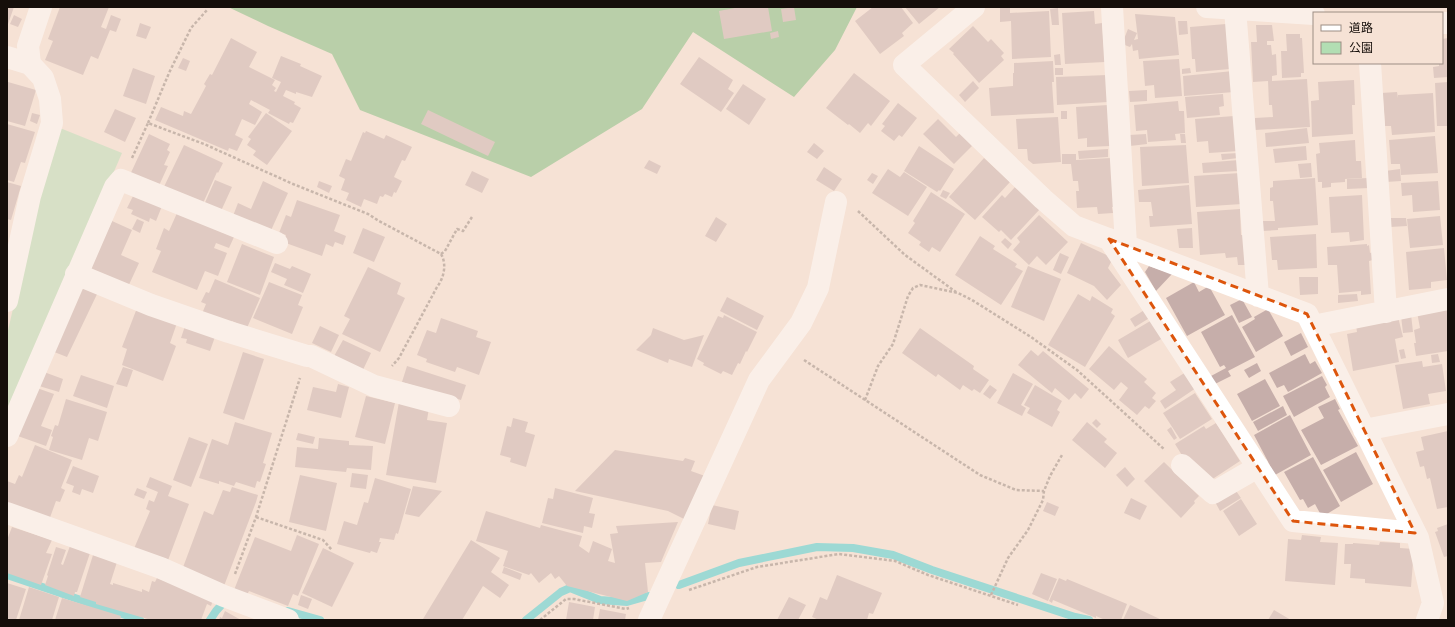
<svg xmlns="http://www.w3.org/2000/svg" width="1455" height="627" viewBox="0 0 1455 627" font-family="Arial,'Noto Sans JP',sans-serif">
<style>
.green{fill:#b2deb3}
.forest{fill:#6fb873}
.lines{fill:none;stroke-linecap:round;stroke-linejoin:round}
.stream{stroke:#31cfd3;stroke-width:8}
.building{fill:#c6aeaa}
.path{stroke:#908279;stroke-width:2.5;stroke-dasharray:3 2;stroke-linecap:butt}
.minor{stroke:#fff;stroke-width:22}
.marked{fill:none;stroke:#dd550c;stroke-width:3;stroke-dasharray:8 5;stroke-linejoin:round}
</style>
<rect width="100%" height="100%" fill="#f6e2d5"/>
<path class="green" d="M60,128L122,153L7,419V335L34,216Z"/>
<path class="forest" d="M228,7H857L835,50L794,97L693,32L642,109L531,177L360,110L332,54L268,26Z"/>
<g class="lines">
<path class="stream" d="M7,575L140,620
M679,585L739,563L817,547L853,548L893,555L932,570L1075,617L1089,620
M288,611L320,620
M210,620L216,611L224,602
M526,620L561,592L570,588L600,600L627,602L648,596"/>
</g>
<path class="building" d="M7,7H14L7,27Z
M60,7H109L101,27L106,29L111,15L121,19L116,32L110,30L98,59L91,56L83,75L45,60L53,41L48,39Z
M740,7H768L772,31L724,39L719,11Z
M794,7L796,20L783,22L781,9Z
M873,7H901L913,23L902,33L904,36L880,54L855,21Z
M905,7H940L919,24Z
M1000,7H1010V13L1049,11L1051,57L1012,59L1011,21L1000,22Z
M1058,8L1059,25H1052L1050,9Z
M1094,11L1095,24L1102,23L1105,62L1065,64L1062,13Z
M1135,14L1175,17L1179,55L1139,59L1138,50L1133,51L1132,44L1130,47L1122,44L1128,29L1137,33L1134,40L1138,39Z
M14,15L22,19L18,27L10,24Z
M1178,21H1187L1188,34L1179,35Z
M140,23L151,27L146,39L136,36Z
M1226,24L1230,69L1196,72L1195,59H1192L1190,27Z
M1256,25H1272L1274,41H1267V45H1271L1272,55L1276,54L1277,75L1272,76V81L1307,79L1310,127L1255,130V118L1273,117L1272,105H1269L1268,81L1253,82L1251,42H1257Z
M973,26L988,42L991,39L1004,53L1001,56L1004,60L979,83L953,54L954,53L949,49Z
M778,31L779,37L771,39L770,33Z
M1286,34H1300V38H1302L1304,73H1301V77L1282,78L1281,51H1287Z
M231,38L257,52L249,67L275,80L272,85L276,88L274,91L276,92L281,82L272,78L281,56L301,64L300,66L322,76L312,97L296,92V94L286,90L283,96L295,102L294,104L301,108L293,123L290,122L289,124L268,113L270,110L251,100L249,104L262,112L255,125L242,119L235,135L243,139L237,151L229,148L228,151L155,120L161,107L183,116L184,111L191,114L206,86L204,84L210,74L212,75Z
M1448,38V77L1434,78L1433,67L1439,66V63H1442V39Z
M1060,54L1061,65H1055L1054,55Z
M699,57L733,80L728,89L734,93L721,112L680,84Z
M183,58L190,61L186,71L178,68Z
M1179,59L1182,96L1155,98L1154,85L1145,86L1143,61Z
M1053,61L1054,82H1052L1054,113L991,116L989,88L1013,86V73H1014V63Z
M133,68L155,76L146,104L123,96Z
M1055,68H1063V75H1055Z
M1190,68L1191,73L1182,74V69Z
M1233,71L1234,92L1184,96L1183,76Z
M854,73L890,101L871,126L868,123L860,133L849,124L848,125L826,108Z
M1107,75L1108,102L1057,105L1056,77Z
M1354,80L1355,105H1352L1353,134L1312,137L1311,101L1319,100L1318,82Z
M973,81L979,88L965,102L959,95Z
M8,82L36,90L25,126L7,121Z
M1448,82V126H1437L1435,83Z
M743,84L766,99L749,125L726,109Z
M1147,90V101L1130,102L1129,91Z
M1397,92L1398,98V95L1433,93L1435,132L1392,135L1391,126H1385L1383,99H1381V93Z
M1223,94L1224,106L1219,107L1220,115L1187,118L1185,97Z
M1178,101L1179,111H1184L1185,133L1175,134L1176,140L1148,142L1147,130L1136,131L1134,105Z
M898,103L917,118L902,137L899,135L894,141L881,131L885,126L882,124Z
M1108,105L1110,146L1087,147V138L1078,139L1076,107Z
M115,109L136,118L125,142L104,132Z
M428,110L495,142L488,156L421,124Z
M1061,111H1067V119H1061Z
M32,113L40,115L37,124L30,121Z
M266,113L292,131L267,165L253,155L256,151L247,145L251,139L248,137Z
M1234,116L1239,151L1209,153L1208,141L1197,142L1195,119Z
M1058,117L1061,162L1033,164L1028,160L1027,149H1018L1016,119Z
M938,119L956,137L960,133L972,146L954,164L923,134Z
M7,124L35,132L25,163L21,162L14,182L7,180Z
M1307,128L1309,143L1266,147L1265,133Z
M366,131L384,139L386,135L412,147L405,161L402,160L394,177L402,181L396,193L394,192L392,197L385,194L383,197L380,196L377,204L364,199L361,207L346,200L349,193L341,190L345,179L339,176L346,159L351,161L363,132L365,133Z
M149,134L170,144L167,150L170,152L164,165L168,166L156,192L128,179Z
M1146,134L1147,144L1130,146L1129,135Z
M1180,134H1185L1186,143H1181Z
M1435,136L1438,173L1401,175L1400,164H1391L1389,140Z
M1355,140L1356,161H1361L1362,178L1345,179V182L1331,183V187L1322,188V182H1318L1316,154L1320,153L1319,143Z
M814,143L824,151L817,159L807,152Z
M184,145L223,163L218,173L217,172L200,210L161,193Z
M1186,145L1189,183L1142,186L1140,147Z
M919,146L954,169L940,191L939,190L937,192L904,171Z
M1306,146L1307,160L1275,163L1273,149Z
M1108,149V157L1079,159L1078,151Z
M1238,153V158L1222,160L1221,154Z
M1062,154H1076V160L1111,158L1115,207H1112L1113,213L1098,214L1097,207L1077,208L1076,191H1079L1078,181H1073L1071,164H1062Z
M984,158L1010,182L975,220L949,197Z
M649,160L661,166L657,174L644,168Z
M1239,160V171L1203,173L1202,163Z
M1311,163L1312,177L1300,178L1298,164Z
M824,167L842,179L834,191L816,180Z
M888,169L900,177L904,172L927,187L908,216L872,193Z
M1400,169L1401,181L1386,182L1385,171Z
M472,171L489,179L482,193L465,185Z
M872,173L878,176L873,184L867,180Z
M1240,173L1242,204L1196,207L1194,176Z
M1315,178L1318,225L1278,228V230L1262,231V221H1275L1273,201H1270V188L1273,187V181Z
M1368,178L1369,188L1347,189V179Z
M215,180L232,187L221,211L203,207Z
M263,181L288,193L268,237L231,221L238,203L251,209Z
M319,181L332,186L329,193L317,187Z
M1438,181L1440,210L1413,212L1412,195L1402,196L1401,183Z
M7,182L21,186L11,220L7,219Z
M1189,185L1192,224L1150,227L1149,216H1153L1151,202H1139L1138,190Z
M1015,187L1040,209L1011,240L1001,230L999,232L982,217L1002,195L1005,198Z
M943,190L950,193L946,199L940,196Z
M931,192L965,214L940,252L932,247L929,252L919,245L921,242L908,233L915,223L913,221Z
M134,194L162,206L156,221L150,218L149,222L131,214L133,210L127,208Z
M1362,195L1364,240L1350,242L1349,232L1331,233L1329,197Z
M297,200L340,215L334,231L346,236L343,245L335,242L333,247L326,244L322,256L283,242L286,235L279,233L286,215L291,217Z
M1240,209L1241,235H1246L1249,265H1238L1237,257L1226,258L1225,253L1200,255L1197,212Z
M177,213L234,237L229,248L216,243L214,248L227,253L218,276L205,271L197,290L152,272L161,251L156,249L164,228L169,231Z
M1039,215L1068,242L1046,265L1037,256L1029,265L1013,250L1020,242L1017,238Z
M1440,216L1443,245L1410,248L1407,219Z
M716,217L727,224L716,242L705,236Z
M1389,218H1406L1407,226L1390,227Z
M137,219L144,222L140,233L132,229Z
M112,221L132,230L121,255L139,263L127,289L88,272Z
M363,228L385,237L374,262L353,253Z
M1192,228L1193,248H1179L1177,229Z
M1316,234L1317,268L1278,270L1277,260H1272L1270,237Z
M980,236L995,246L993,249L1017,264L1015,267L1023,271L1001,305L955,275Z
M1005,238L1012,244L1008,249L1001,242Z
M1081,243L1113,258L1108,268L1121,285L1107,300L1094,286L1067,273Z
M242,244L274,257L260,295L227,282Z
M1367,244V246L1369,245L1370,253L1373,252V260L1369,261L1371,294L1361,295V291L1339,293L1337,265H1328L1327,247Z
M1444,248L1447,280L1431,282V288L1409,290L1406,252Z
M1060,253L1069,257L1061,274L1053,270Z
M275,263L290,269L292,266L311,274L303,293L284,285L287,279L271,272Z
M1028,266L1061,279L1044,321L1011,307Z
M1149,266L1172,274L1156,291L1145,272Z
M368,267L401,283L397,294L405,298L380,352L342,334L350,319L344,316Z
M1299,277H1318V294L1300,295Z
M215,279L260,298L247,328L232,321L230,328L201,316L206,304L201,302L206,292L209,293Z
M81,281L99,290L67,357L49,350Z
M269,282L302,295L298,305L303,307L292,334L253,318Z
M1194,282L1199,292L1209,286L1225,315L1187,336L1166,298Z
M1078,294L1090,301L1092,296L1113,309L1111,313L1115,316L1085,367L1048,345Z
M1357,294L1358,301L1338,303V295Z
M727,297L764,316L757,330L720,311Z
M1242,299L1252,317L1239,323L1230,305Z
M1446,307L1448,316V351L1416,356L1414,343H1416L1414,330L1420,328L1417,312Z
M137,308L177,323L170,343L176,346L163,381L122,365L127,349L122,347Z
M1146,309L1151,317L1135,327L1130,319Z
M1268,309L1283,336L1256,352L1242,327L1255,319L1254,317Z
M1411,314L1413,332L1403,333L1401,316Z
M724,315L757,332L747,352L746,351L740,364L738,363L732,375L723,371L721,374L703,365L704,363L697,359L718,316L723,318Z
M1232,315L1255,357L1228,371L1231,376L1215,384L1211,376L1226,368L1224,365L1220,367L1201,332Z
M1398,317L1403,337L1395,339L1399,362L1353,371L1347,334L1357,332L1356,325Z
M441,318L478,331L476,337L491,342L479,375L457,367L455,372L426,362L427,359L417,355L427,330L436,333Z
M1152,320L1163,338L1128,358L1118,340Z
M185,326L216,334L210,351L186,343L187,339L181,338Z
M320,326L339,335L331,352L312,343Z
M653,328L684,340L704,335L692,367L669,359L668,363L636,350L651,335Z
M920,328L974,366L973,369L989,380L980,393L974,389L972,391L963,385L960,390L938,374L936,377L902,353Z
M1301,333L1308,347L1291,356L1284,342Z
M343,340L371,353L362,372L333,358Z
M1109,346L1147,379L1144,382L1156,393L1152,398L1156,401L1149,409L1145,406L1137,415L1119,400L1128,388L1121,382L1114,390L1089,369Z
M1404,349L1406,358L1401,359L1399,350Z
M1031,350L1038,356L1043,351L1089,389L1081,399L1075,393L1069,400L1055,388L1052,393L1018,365Z
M243,352L264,359L244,420L223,413Z
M1305,354L1310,364L1315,361L1322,373L1288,392L1284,385L1277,388L1269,373Z
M1438,354L1440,362L1432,363L1431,355Z
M1422,361L1423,367L1442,364L1446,391L1428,394L1430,404L1403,409L1395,365Z
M1257,363L1261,371L1249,378L1244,370Z
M407,366L466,385L461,400L402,382Z
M123,367L133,370L127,387L116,384Z
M44,372L63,379L59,392L39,386Z
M1186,372L1196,388L1165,409L1160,401L1176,390L1170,382Z
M1013,373L1033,384L1021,405L1026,408L1022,416L997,403Z
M81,375L114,386L107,408L73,396Z
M1322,376L1327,385L1325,387L1330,397L1294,417L1283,396Z
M1265,379L1280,406L1252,421L1237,394Z
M338,384L349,387L341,418L307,410L313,387L336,392Z
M990,385L997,390L990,399L983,394Z
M1035,385L1062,401L1057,410L1060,412L1052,427L1027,413L1030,408L1024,405Z
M34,387L54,394L41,426L52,430L46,446L15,435Z
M1195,393L1212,419L1180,439L1163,413Z
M366,396L395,403L385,444L355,437Z
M66,399L107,412L98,441L89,438L82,460L49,450L53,437L51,436L55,425L58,426Z
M1335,399L1340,409L1338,410L1358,446L1321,465L1301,430L1324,418L1318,407Z
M399,402L429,408L427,420L447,423L436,483L386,475Z
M1283,406L1287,415L1258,431L1253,422Z
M1290,415L1311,455L1275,475L1254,435Z
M513,418L528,422L525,432L535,435L526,467L510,462L511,458L500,455L507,426L511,427Z
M1096,419L1101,424L1097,428L1092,423Z
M235,422L272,433L263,463L266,464L260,482L257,481L255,488L236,482L234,486L219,481V484L199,478L212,439L228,445Z
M1087,422L1107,439L1104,442L1117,453L1105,468L1072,440Z
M1216,423L1240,461L1208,482L1193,473L1175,444L1204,426L1206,429Z
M1171,427L1177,438L1174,440L1167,430Z
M1448,431V507L1437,509L1430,478L1427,479L1424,466L1420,467L1416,452L1424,450L1421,437Z
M298,433L315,437L313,444L296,440Z
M189,437L208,444L191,487L173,480Z
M319,438L349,441V445L373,446L371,470L347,468L346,472L295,467L297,447L318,449Z
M35,445L72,460L61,488L65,490L60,502L56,501L48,523L7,507V481L15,484L19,475L22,477Z
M615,450L683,461L685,458L695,461L691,471L705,476L686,520L668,511L575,491Z
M1356,452L1373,484L1341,502L1323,470Z
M1313,457L1340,506L1322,517L1315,504L1308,508L1303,499L1300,500L1284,472Z
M1164,462L1199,496L1194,501L1195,503L1181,518L1144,481Z
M73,466L99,476L93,493L82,489L80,495L72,492L74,486L66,483Z
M1125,467L1135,479L1127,487L1116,475Z
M352,473L368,475L366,489L350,487Z
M300,475L337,483L326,531L289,522Z
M150,477L172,486L168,496L189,504L167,563L133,551L150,511L146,509L149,500L154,502L158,492L146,487Z
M375,478L411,489L398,534L396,533L394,540L380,538L379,542H381L377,553L371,551L370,553L337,544L344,521L357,525L364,502L368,503Z
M413,486L442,491L419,517L405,514Z
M232,487L258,495L256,502L224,586L182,570L204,511L213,515L223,490L230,492Z
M137,488L147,492L144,499L134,495Z
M555,488L593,498L589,513L595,514L592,528L584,526L583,533L542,523L548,498L553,499Z
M1234,488L1241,498L1220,511L1214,500Z
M1131,498L1147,506L1140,520L1124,513Z
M1241,499L1257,524L1239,536L1223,511Z
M1047,502L1059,507L1055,516L1043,511Z
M712,505L739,511L735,530L708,524Z
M486,511L540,528L541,525L582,536L579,546L589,553L593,541L612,549L608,561L615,563L610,534L618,533L616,526L678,522L661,562L645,563L648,592L627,601L567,586L559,576L555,579L551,573L539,583L531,573L529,575L503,566L508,551L476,541Z
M1448,524V556L1444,557L1435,532L1438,531L1437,528Z
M12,527L52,540L46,553L52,554L41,585L7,573V540Z
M297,535L319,544L298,596L293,594L288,606L249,591L247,595L234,590L255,537L291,551Z
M1302,535L1321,537L1320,542L1338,543L1335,585L1285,581L1288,539L1301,540Z
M471,540L500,558L491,572L509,585L500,598L483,586L462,620H425L423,619Z
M1380,542L1400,543V548L1414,549L1411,587L1365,583V579L1350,578L1351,564H1344L1345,544H1353V543L1379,545Z
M70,546L90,553L77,592H75L74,596L45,585L48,576L47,575L56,547L66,550L61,564L63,565Z
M323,548L354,563L332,607L302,593Z
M93,555L117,562L110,584L113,585V583L142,592V589L149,592L152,581L155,582L157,578L213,600L211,606L207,604L201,620H151L96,604V602L80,597Z
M504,567L522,574L520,580L502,573Z
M1041,573L1057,579L1048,601L1032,594Z
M837,575L882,593L873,614L869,613L867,620H819L812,617L820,597L827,600Z
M1059,578L1066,581L1067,579L1127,604L1121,620H1105L1096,616V618L1053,600L1052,603L1049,601Z
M7,583L26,589L16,620H7Z
M29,587L59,597L52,620H19Z
M301,595L312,599L308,609L298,605Z
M789,597L806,605L798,620H777Z
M62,598L121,616L120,620H55Z
M569,602L595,607L593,620H566Z
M1130,605L1162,620H1123Z
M600,609L626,614L625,620H598Z
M1274,610L1291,620H1268Z
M225,611L241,620H219L220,617L222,618Z"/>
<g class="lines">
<path class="path" d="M148,123L169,73L191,28L207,10
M132,158L148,123L204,144L293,184L368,214L379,221L441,254C447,264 444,278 437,287L399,358L392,366
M858,211L905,255L956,292
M441,254L445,251L457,229L463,231L472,217
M804,360L980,475L1016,490L1044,491
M865,400L878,366L893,344L908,296L913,288L920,285L958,293L972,300L1031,337L1077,370L1165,450
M256,517L323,540L332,550
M235,574L256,517L300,378
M689,590L757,567L839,554L895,561L928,575L1018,605
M991,595L1008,558L1028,530L1043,500L1044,491L1050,476L1062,455
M540,620L566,599H574L626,609L629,608"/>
<path class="minor" d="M974,7L904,65L1043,199L1074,226L1307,314L1418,538L1433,603L1427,620
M1112,7L1126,245
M1207,7L1314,14
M1235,9L1258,296
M1442,23H1448
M7,57L30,64L43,78L50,99L52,123L30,196L7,301
M1370,63L1386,312
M30,64L28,46L41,7
M1109,239L1293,521L1415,533
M76,274L151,305L229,332L307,356H311L374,386L449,406
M1313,326L1448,299
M1364,430L1448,414
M7,436L115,187L121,180L277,243
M1182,465L1213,493L1258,467
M7,513L161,568L224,596L288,620
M649,620L759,380L801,323L818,288L836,202"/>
</g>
<path d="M0 0H1455V627H0ZM1109,239L1307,314L1415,533L1293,521Z" fill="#f6e2d5" fill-opacity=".55" fill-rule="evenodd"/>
<path class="marked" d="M1109,239L1307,314L1415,533L1293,521Z"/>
<rect width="1455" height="627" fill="none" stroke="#150e0a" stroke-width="16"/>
<rect x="1313" y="12" width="130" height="52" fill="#f6e2d5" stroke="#9c8d84"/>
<rect x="1321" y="25" width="20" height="6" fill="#ffffff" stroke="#9c8d84"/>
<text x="1349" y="32" font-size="12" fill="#150e0a">道路</text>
<rect x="1321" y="42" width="20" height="12" fill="#b2deb3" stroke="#9c8d84"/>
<text x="1349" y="52" font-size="12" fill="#150e0a">公園</text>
</svg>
